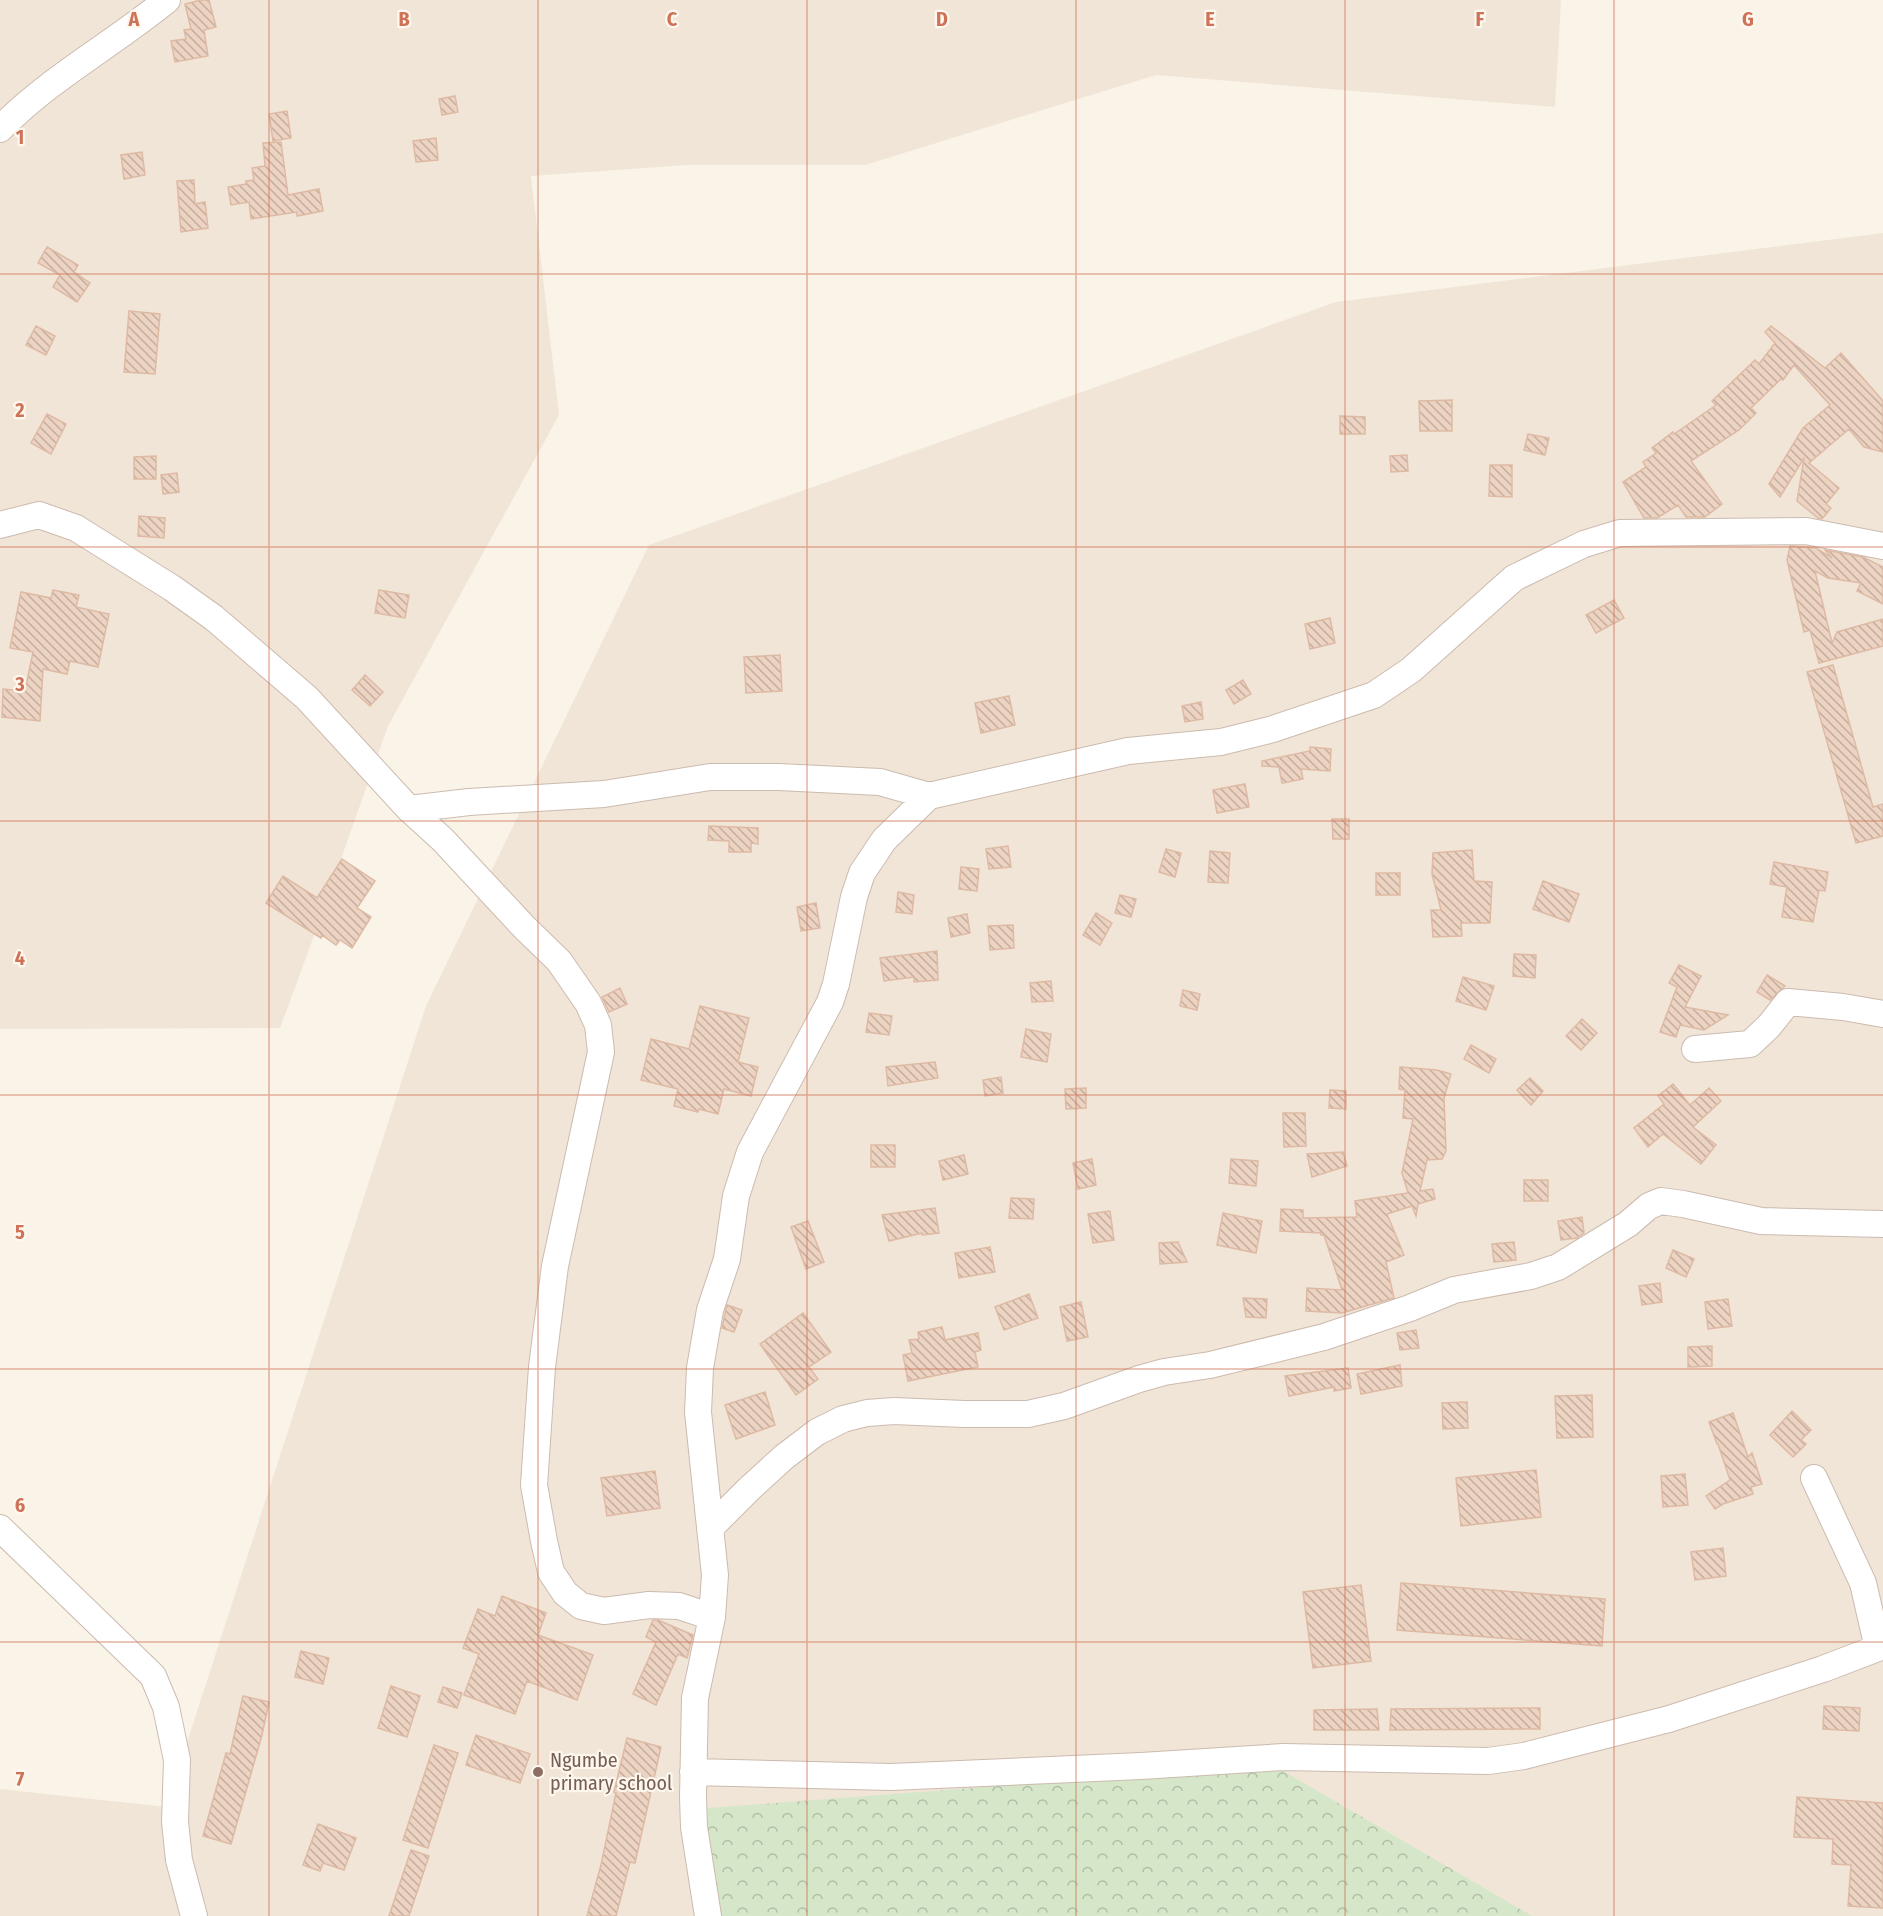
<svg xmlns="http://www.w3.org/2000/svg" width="1883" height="1916" viewBox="0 0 1883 1916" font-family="'Fira Sans Condensed',sans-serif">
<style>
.residential{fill:#f1e5d7}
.forest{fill:url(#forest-crowns)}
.building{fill:url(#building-back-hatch);stroke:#debaa4;stroke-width:1.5}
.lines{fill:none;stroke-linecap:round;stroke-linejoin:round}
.minor-casing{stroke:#ccbbaf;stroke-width:28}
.minor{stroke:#fff;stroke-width:26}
.grid{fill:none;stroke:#ce7258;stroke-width:1.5;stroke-opacity:0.55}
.education-dot{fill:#8d6e63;stroke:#fdf7ee;stroke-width:2}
.labels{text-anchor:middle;stroke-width:4.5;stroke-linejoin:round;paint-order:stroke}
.education-label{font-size:20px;fill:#785e54;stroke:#fdf7ee;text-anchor:start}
.grid-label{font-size:20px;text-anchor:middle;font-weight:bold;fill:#ce7258;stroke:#fdf7ee;stroke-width:4.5;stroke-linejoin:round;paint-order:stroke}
</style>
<defs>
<pattern id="forest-crowns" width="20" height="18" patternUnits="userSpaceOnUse" patternTransform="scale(1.5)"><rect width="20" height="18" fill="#d5e7c8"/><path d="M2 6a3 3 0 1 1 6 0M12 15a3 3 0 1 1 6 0" fill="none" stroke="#b1bea5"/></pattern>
<pattern id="building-back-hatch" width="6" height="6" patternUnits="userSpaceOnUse" patternTransform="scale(1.5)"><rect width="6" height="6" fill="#edd3c2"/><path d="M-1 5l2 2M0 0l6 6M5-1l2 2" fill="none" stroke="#c4aea0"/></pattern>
</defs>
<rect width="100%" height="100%" fill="#faf3e8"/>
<path class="residential" d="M0,0H1561L1555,107L1156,75L865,165H687L531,176L559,415L388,726L341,859V881L325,906L280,1028L0,1029Z
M1883,233V1916H0V1789L166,1807L426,1006L649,545L1336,302Z"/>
<path class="forest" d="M1273,1765L1532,1916H696L682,1810Z"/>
<path class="building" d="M201,0H209L216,27L204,30L208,56L175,62L171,41L186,39L184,30L191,29L185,4Z
M455,96L458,112L442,115L439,99Z
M287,111L291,138L273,141L269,114Z
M436,138L438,160L416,162L413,141Z
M281,142L288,195L319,189L323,211L297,216V212L251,219L249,202L231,205L228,187L246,184V181L254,180L252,168L265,166L263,143Z
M142,152L145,175L124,179L121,155Z
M194,180L195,204L205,202L208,228L181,232L177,181Z
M47,247L78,265L74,272L90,283L77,302L53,287L60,275L38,263Z
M129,311L160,314L155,374L124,372Z
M36,326L55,336L46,355L26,345Z
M1771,326L1825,368L1841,353L1883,401V452L1864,447L1849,429L1809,463L1839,488L1826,504L1831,508L1822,519L1818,518L1797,501L1804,458L1780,497L1769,484L1803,428L1830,405L1794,365L1783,380L1781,379L1751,408L1756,413L1739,430L1691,461L1722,504L1705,517H1686L1678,505L1657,518H1644L1623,482L1646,467L1643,462L1656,453L1652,448L1673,432L1674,434L1716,405L1712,401L1755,360L1759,364L1775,343L1765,332Z
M1452,400V431H1420L1419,401Z
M47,414L66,424L51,454L31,443Z
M1340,416L1365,417V434H1340Z
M1528,434L1549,438L1545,455L1524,450Z
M1407,455L1408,471L1391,472L1390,456Z
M156,456V479H134V457Z
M1490,465H1512V497L1489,496Z
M177,473L179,492L163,494L161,475Z
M139,516L165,518L164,538L138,536Z
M1790,546L1816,548L1832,558L1825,550L1863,557L1883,567V604L1857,591L1861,583L1828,578L1815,571L1832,643L1837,632L1883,619V646L1819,663L1810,630L1804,632L1787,560Z
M53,590L79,595L76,607L109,614L98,667L70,661L67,674L43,669L40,721L2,717L3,689L25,691L33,652L10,648L21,592L51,598Z
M379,590L409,595L405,618L375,613Z
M1614,600L1624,618L1596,633L1586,615Z
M1330,618L1335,643L1310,649L1305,624Z
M780,655L782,691L746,693L744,657Z
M1833,665L1873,807L1883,804V836L1856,843L1807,672Z
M365,675L383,692L370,706L352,690Z
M1243,680L1251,694L1234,704L1226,690Z
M1009,696L1015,725L981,733L975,703Z
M1201,702L1203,719L1185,722L1182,706Z
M1310,747L1331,749L1330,771L1301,769L1303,779L1282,783L1279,767L1262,766V761L1310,751Z
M1245,784L1249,807L1217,813L1213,790Z
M1332,819H1349V839H1333Z
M709,826L758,828V844L751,843V852H729V841L708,840Z
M1008,846L1011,867L989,869L986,849Z
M1166,849L1181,853L1175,877L1159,872Z
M1472,850L1474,881L1492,882L1490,923H1461L1462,936L1433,937L1431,910H1441L1432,874L1433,853Z
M1210,851L1230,853L1228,883L1208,882Z
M342,859L375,881L357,908L371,917L352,948L340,940L336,945L322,935L321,938L266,903L283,876L317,898Z
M1774,862L1828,872L1825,891L1819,890L1813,922L1782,917L1787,887L1770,884Z
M961,867L979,869L977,891L959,889Z
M1376,873H1400V895H1376Z
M1543,881L1579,894L1569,922L1533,909Z
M898,892L914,895L912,914L896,912Z
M1120,895L1136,899L1131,917L1115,913Z
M816,903L820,928L801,931L797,907Z
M1096,913L1112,923L1100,945L1083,935Z
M967,914L970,933L951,937L948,918Z
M1013,925L1014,948L990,950L988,926Z
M937,951L938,980L914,982V977L884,981L880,958Z
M1514,954L1536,955L1535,978L1513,976Z
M1679,965L1701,976L1685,1007L1728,1015L1704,1030L1680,1025L1676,1037L1660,1032L1677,987L1669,983Z
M1767,975L1785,986L1770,1000L1757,992Z
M1463,977L1494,986L1486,1010L1456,1001Z
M1051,981L1053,1001L1032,1002L1030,983Z
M620,988L627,1004L609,1012L602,997Z
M1183,990L1200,994L1197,1010L1180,1006Z
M700,1006L749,1018L738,1062L758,1067L751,1096L724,1089L718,1114L699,1109L698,1112L674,1106L678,1089L641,1080L651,1039L689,1049Z
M869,1013L892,1016L889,1035L866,1032Z
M1582,1019L1597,1033L1581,1050L1566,1036Z
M1026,1029L1051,1034L1047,1062L1021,1057Z
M1471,1045L1496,1059L1489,1073L1464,1059Z
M935,1062L938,1078L888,1086L886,1067Z
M1400,1067L1437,1070L1451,1074L1444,1098L1446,1151L1442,1159L1427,1160L1420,1191L1433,1189L1435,1199L1418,1204L1416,1216L1412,1206L1387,1214L1404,1255L1386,1262L1394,1298L1342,1313L1306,1311L1307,1288L1342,1290L1324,1235H1321V1233L1280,1231L1281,1209L1303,1210V1218L1357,1217L1355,1201L1408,1193L1402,1173L1413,1119L1403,1118L1405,1090L1399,1089Z
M1001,1077L1003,1093L985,1096L983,1080Z
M1530,1078L1543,1091L1531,1105L1517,1090Z
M1673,1084L1690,1105L1709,1088L1721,1101L1693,1127L1716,1145L1701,1164L1663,1134L1648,1147L1634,1128L1664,1104L1658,1096Z
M1086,1088V1108L1066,1109L1065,1089Z
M1330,1090L1346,1091V1109L1329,1108Z
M1283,1113H1305L1306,1146L1284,1147Z
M871,1145H895V1167H871Z
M1343,1152L1347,1166L1312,1177L1307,1154Z
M964,1155L968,1174L943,1180L939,1161Z
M1092,1159L1096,1185L1078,1189L1073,1163Z
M1231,1159L1258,1161L1256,1186L1229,1183Z
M1524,1180H1548V1201H1524Z
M1011,1198L1034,1199L1033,1219L1009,1218Z
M935,1208L939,1233L922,1235V1233L889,1241L882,1215Z
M1110,1211L1114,1240L1093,1243L1088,1214Z
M1223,1213L1262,1221L1256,1253L1217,1245Z
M1582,1217L1584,1233L1577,1238L1561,1240L1558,1221Z
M808,1221L824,1262L806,1269L791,1227Z
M1178,1242L1187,1262L1160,1264L1159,1243Z
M1514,1242L1516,1260L1494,1262L1492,1244Z
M990,1247L995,1272L959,1278L955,1253Z
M1673,1250L1694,1259L1686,1277L1666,1268Z
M1660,1283L1662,1302L1642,1305L1639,1286Z
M1029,1294L1038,1318L1004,1330L995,1307Z
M1243,1298L1267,1299L1266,1318L1246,1317Z
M1728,1299L1732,1326L1708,1329L1705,1302Z
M1081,1302L1088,1337L1067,1341L1060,1307Z
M727,1305L742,1310L734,1332L722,1328Z
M803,1313L831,1352L809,1367L818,1379L796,1395L760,1344Z
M942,1327L945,1340L978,1333L981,1350L975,1352L978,1367L908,1381L903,1355L912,1353L909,1340L919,1339L918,1332Z
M1416,1330L1419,1348L1400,1350L1397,1333Z
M1712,1346V1366L1688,1367V1347Z
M1400,1365L1402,1386L1361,1394L1357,1374Z
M1348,1368L1351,1388L1334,1391V1387L1289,1396L1285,1376Z
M765,1392L775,1425L736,1439L725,1405Z
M1592,1395L1593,1437L1557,1438L1555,1396Z
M1467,1402L1468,1428L1443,1429L1442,1403Z
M1792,1411L1811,1430L1801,1440L1806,1444L1793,1457L1770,1435Z
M1733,1413L1748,1457L1752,1453L1762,1484L1751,1487L1753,1494L1723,1504L1715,1509L1706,1496L1730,1480L1718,1444H1717L1709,1422Z
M1536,1470L1541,1517L1461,1526L1456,1478Z
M655,1471L660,1508L607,1516L601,1478Z
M1685,1474L1688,1505L1663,1507L1661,1476Z
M1723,1548L1726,1576L1695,1580L1691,1552Z
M1401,1583L1605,1599L1602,1646L1397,1630Z
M1361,1585L1371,1661L1313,1668L1303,1592Z
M502,1596L546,1613L538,1635L593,1655L577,1700L527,1681L515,1714L464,1695L479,1654L463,1648L478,1609L495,1616Z
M653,1620H658L693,1635L687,1658L678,1654L656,1705L633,1694L656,1642L646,1637Z
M301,1651L329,1658L323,1684L295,1677Z
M391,1686L420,1696L407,1737L378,1728Z
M443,1687L462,1693L457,1708L438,1702Z
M243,1696L269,1702L262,1735L231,1844L203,1836L226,1753L230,1754Z
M1824,1706L1860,1708L1859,1731L1823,1729Z
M1540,1708V1729L1390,1730L1391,1709Z
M1377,1709L1379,1730H1314V1710Z
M476,1735L530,1754L520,1783L466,1765Z
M627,1738L661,1747L635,1863L630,1862L616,1916H587L601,1865L616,1793L614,1792Z
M434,1745L458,1753L428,1848L403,1840Z
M1797,1797L1883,1803V1908L1848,1906L1851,1865L1832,1864L1833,1839L1794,1837Z
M318,1824L356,1838L344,1870L323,1863L320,1871L303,1865Z
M411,1850L429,1856L409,1916H389Z"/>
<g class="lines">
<g class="minor-casing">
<path id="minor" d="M0,129C50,78 112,45 167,0
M0,525L39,515L76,528L172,588L214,618L307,698L409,809L443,840L524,927L559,961L588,1003L598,1025L601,1052L555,1266L542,1367L534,1485L544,1541L551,1572L565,1593L581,1606L604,1611L649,1605L679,1606L712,1617
M409,809L469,802L604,794L710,777H779L880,782L929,796L1128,751L1221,742L1273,729L1374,695L1411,670L1514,578L1584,544L1620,533L1806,531L1883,546
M1695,1049L1750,1044L1769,1026L1788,1002L1843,1007L1883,1014
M1814,1478L1863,1583L1878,1648
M0,1528L153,1676L166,1707L177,1760L175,1822L179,1860L194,1916
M710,1528L749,1489L784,1457L817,1432L843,1419L867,1413L894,1411L964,1414H1028L1064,1406L1139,1379L1164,1372L1210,1365L1324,1337L1410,1308L1454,1290L1531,1276L1558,1267L1628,1224L1649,1206L1661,1201L1683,1204L1761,1221L1883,1224
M693,1772L891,1777L1141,1766L1283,1757L1488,1761L1524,1756L1669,1719L1823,1669L1883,1646
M708,1916L694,1827L693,1797L695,1698L712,1617L715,1575L698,1412L700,1368L710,1310L727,1259L736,1196L750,1152L830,1002L836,984L854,897L862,873L884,840L929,796"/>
</g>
<use href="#minor" class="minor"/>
</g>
<path class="grid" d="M269,0V1916M538,0V1916M807,0V1916M1076,0V1916M1345,0V1916M1614,0V1916M0,274H1883M0,547H1883M0,821H1883M0,1095H1883M0,1369H1883M0,1642H1883"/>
<circle class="education-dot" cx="538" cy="1772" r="6"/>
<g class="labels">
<g class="education-label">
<text x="550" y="1767">Ngumbe<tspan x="550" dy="23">primary school</tspan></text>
</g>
</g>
<g class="grid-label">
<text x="134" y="26">A</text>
<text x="404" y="26">B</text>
<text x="672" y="26">C</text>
<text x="942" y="26">D</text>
<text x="1210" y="26">E</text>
<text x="1480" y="26">F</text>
<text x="1748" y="26">G</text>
<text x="20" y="144">1</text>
<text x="20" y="417">2</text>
<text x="20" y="691">3</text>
<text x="20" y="965">4</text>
<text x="20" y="1239">5</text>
<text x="20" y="1512">6</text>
<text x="20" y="1786">7</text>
</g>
</svg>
